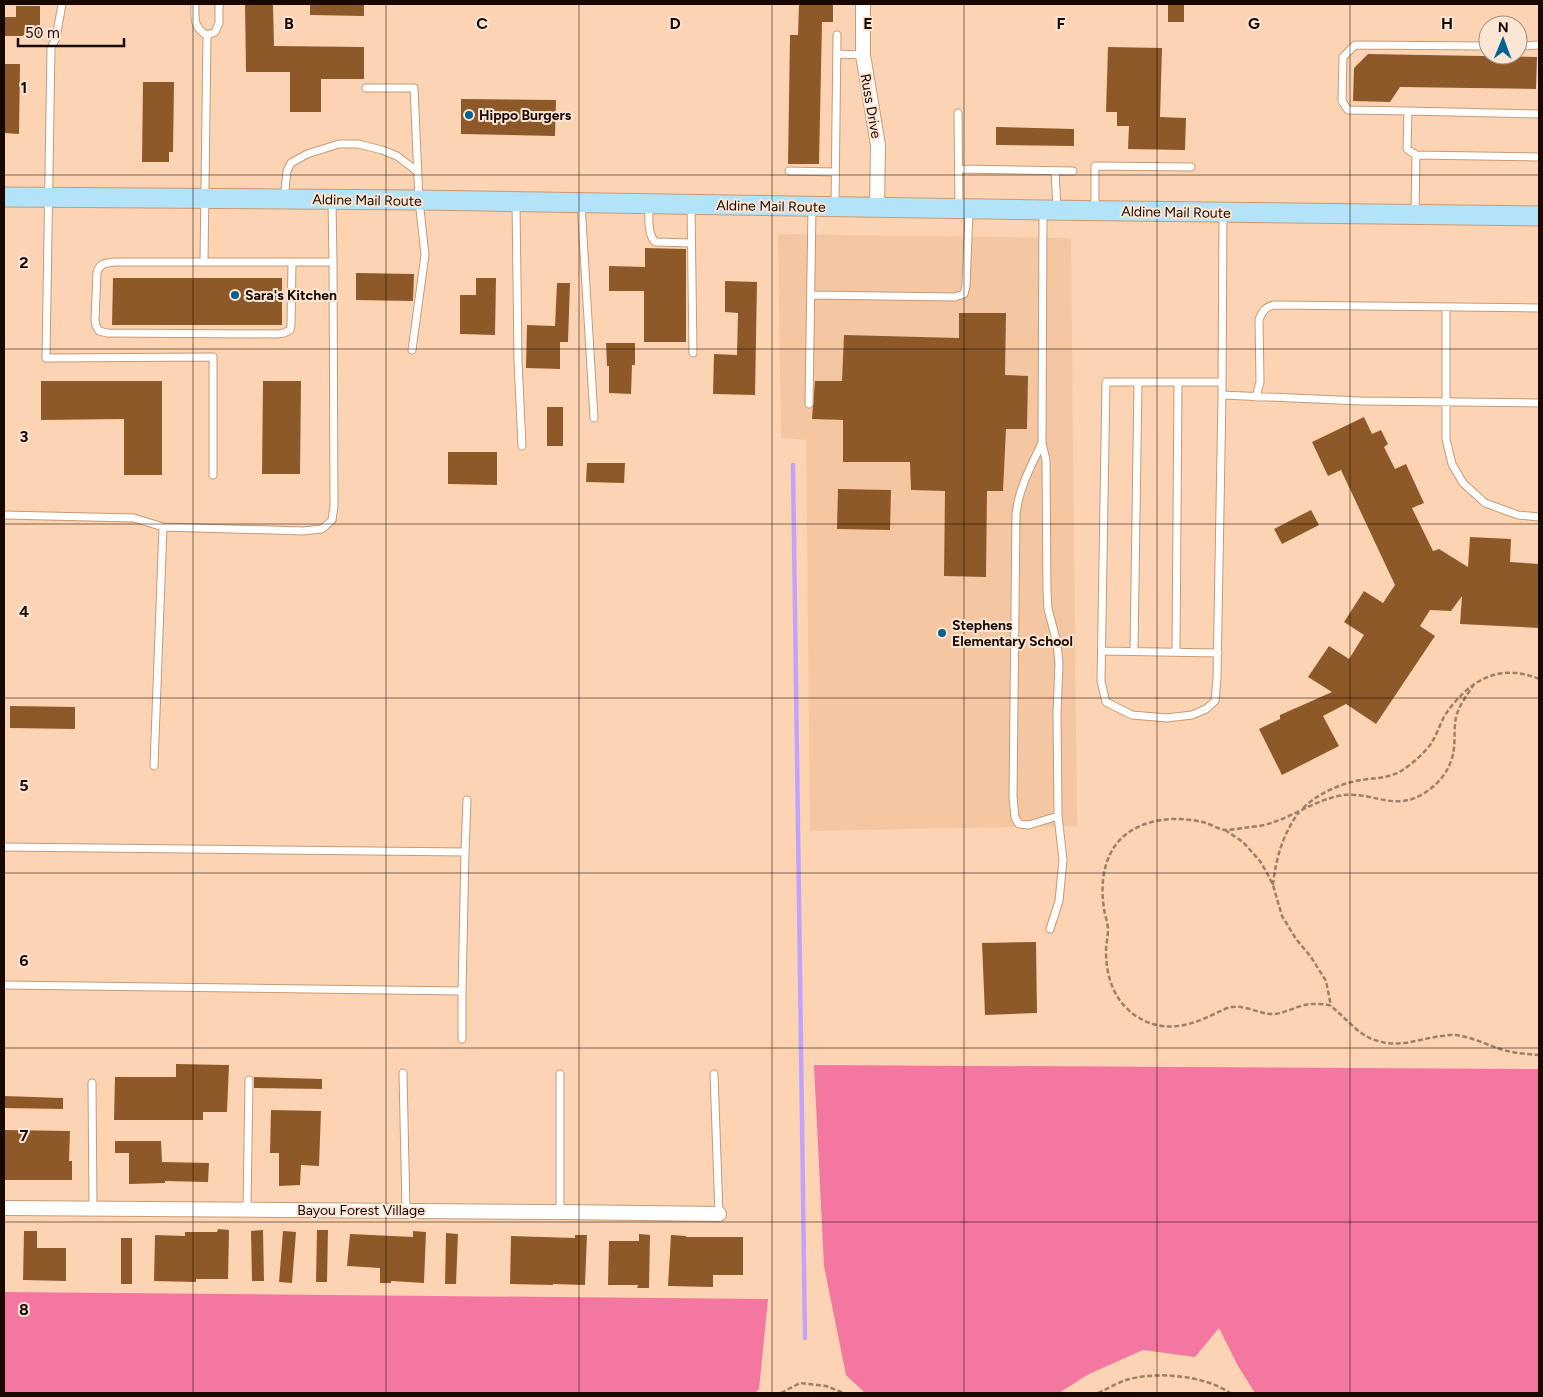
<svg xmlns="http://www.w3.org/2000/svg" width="1543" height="1397" viewBox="0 0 1543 1397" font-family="Figtree,sans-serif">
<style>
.built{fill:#f5c6a2}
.forest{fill:#f377a1}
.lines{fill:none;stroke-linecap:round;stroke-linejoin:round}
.stream{stroke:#c3a3fa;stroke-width:4.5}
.building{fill:#8e5929}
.service-casing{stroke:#ca9971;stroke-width:9}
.minor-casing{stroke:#ca9971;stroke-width:16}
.secondary-casing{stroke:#ca9971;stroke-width:21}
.path{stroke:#9e7f68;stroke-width:2.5;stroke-dasharray:5 2.5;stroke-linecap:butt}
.service{stroke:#fff;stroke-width:7}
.minor{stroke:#fff;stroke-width:14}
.secondary{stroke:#b3e3f9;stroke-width:19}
.grid{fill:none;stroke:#190800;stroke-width:1;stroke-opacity:0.55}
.poi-dot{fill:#036292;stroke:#fbe5d5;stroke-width:2}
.labels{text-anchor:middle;stroke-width:4;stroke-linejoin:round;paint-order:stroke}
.street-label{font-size:14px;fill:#190800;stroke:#fbe5d5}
.poi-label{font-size:14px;font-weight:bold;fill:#190800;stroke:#fbe5d5;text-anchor:start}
.grid-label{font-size:16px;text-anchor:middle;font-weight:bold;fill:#190800;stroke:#fbe5d5;stroke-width:4;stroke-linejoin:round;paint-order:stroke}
</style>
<rect width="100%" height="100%" fill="#fdd4b3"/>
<path class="built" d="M778,234L1071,238L1077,826L810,831L806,440L781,438Z"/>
<path class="forest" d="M814,1065L1539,1069V1393H1255L1238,1366L1219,1328L1195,1357L1143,1350L1087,1375L1059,1393H865L846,1375L824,1266Z
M4,1292L768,1299L759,1389L755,1393H4Z"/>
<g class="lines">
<path class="stream" d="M793,465L805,1338"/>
</g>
<path class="building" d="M245,4H273L274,46L364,47V79H321V112H290V72H246Z
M310,4H364V16L310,15Z
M799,4H833V22H822L819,164H788L790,35H798Z
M1168,5H1184V22H1168Z
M16,6H40V36H4V17H16Z
M1108,47L1162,48L1160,117L1186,118L1185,150L1128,149L1129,126H1117V112H1106Z
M1368,54L1537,57L1536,89L1400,87L1390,102L1353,101L1354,68Z
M4,64H20L19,134L4,133Z
M143,82H174L173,152H169V162H142Z
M461,99L556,100L555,136L461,134Z
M996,127L1074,129V146L996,145Z
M645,248L686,249V342H644V291H609V266L645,267Z
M356,273L414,274L413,301L356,300Z
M113,278H282V325H112Z
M476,278H496L495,335L460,334V295H476Z
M725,281L757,282L755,395L713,394L714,354L737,355L738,313L725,312Z
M557,283H570L568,342H560V369L526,368L527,325L555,326Z
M959,313H1006L1005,375L1028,376L1027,429H1006L1003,491H987L986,577L944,576L945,491L911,490L910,462H843V420L812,419L815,381H842L844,335L959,338Z
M606,343H635V365H632L631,394L609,393V366H607Z
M41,381H162V475H124V419L41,420Z
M263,381H301L300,474H262Z
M547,407H563V446H547Z
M1364,417L1372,434L1381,430L1388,444L1384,447L1395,469L1406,464L1424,503L1412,508L1433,551L1439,549L1468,567L1470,537L1511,539L1510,562L1539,564V628L1460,624L1462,596L1451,611L1430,610L1420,626L1435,636L1376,724L1346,704L1323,716L1339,746L1282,775L1259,729L1280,719V715L1332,692L1308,677L1329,646L1349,659L1364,635L1344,622L1364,591L1383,603L1395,585L1341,470L1328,476L1312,442Z
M448,452H497V485L448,484Z
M587,463H625L624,483L586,482Z
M838,489L891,490L890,530L837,529Z
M1311,510L1319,525L1282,544L1274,529Z
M10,706L75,707V729L10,728Z
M1036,942L1037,1013L985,1015L982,943Z
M176,1064L229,1065L227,1112H203V1120H114L115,1077H176Z
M254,1077L322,1079V1089L254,1088Z
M4,1096L63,1098V1109L4,1108Z
M271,1110L321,1111L319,1166L301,1165L300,1185L279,1186V1153H270Z
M4,1130L70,1131L69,1161H72V1180H4Z
M115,1141H161L162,1162L209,1163L208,1182L165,1181V1183L129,1184V1153H115Z
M218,1229L229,1230L228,1279H196V1282L154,1281L155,1235L185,1236V1232H217Z
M263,1230L264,1281H252L251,1231Z
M317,1230H328L327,1282H316Z
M24,1231H37V1248H66V1281L23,1280Z
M283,1231L296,1232L292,1283L279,1282Z
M413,1231L426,1232L424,1283L391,1281V1283H380V1268L347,1266L350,1234L413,1237Z
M446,1233L458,1234L456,1284H445Z
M639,1234L650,1235L649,1288H637L638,1285H608L609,1241H639Z
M575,1235H587L585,1285L553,1284V1285L510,1284L511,1236L575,1238Z
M671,1235L686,1236V1237H743V1275H713V1287L668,1286Z
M121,1238H132V1284H121Z"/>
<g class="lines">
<g class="service-casing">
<path id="service" d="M62,4L56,38L51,48L46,358L213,357V475
M195,4C195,18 193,28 207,35L215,32L219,23V4
M207,35L204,262H333L332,200
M1518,46L1539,45
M837,54L863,55
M366,88H414L419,200L425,255L412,350
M1408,111L1348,110L1342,101L1343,57L1355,45L1488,46
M958,113L959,209
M1416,155L1539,157
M959,169L1073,171
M789,171L835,172
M1055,171L1057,208
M284,199L287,171L291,163L307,154L339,144H358L382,150L397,156L418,172
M516,202L518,361L522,446
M581,203L594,418
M649,205C649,216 647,233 655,242L691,243
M835,205L837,35
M691,206L693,353
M1095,211V166L1191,167
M1223,213L1222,395L1361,401L1539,403
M1415,214L1416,155L1407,149L1408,111L1539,114
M204,262H115C106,263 100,263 97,272L95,320L96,326L99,331L107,333L277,334L284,333L290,330L291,325L292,262
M811,295L955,297L964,294L966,286L969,211
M1446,307V439L1452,464L1463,483L1485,503L1518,515L1539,517
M1222,395L1217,678L1215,701L1206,709L1192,715L1167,718L1132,715L1106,702L1101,681L1106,382H1222
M1256,397L1260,382L1259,319C1263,311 1265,307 1274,305L1539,308
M809,404L812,207
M1042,443L1046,460L1047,591L1048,609L1057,643L1059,664L1057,713L1058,816L1029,825L1019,824L1015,818L1013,797L1016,515C1018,490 1031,466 1042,443Z
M1042,443L1043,211
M4,515L134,518L163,527L303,531L322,529L332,520L334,506L333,262
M1102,651L1218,653
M1134,651L1138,382
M1176,652L1178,382
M154,766L163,527
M4,847L465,852L462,991L4,985
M465,852L467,800
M1050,929L1059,901L1063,860L1058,816
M462,1039V991
M403,1073L406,1211
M560,1074V1212
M714,1074L719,1214
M92,1083L93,1208
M247,1209L249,1080"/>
</g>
<g class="minor-casing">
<path id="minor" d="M863,4V55L878,145L877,208
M4,1208L560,1212L719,1214"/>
</g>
<g class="secondary-casing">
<path id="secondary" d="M4,197L419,200L1043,210L1539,216"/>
</g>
<path class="path" d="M1474,684C1468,694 1459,705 1456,717C1454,727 1455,738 1454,748C1452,767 1441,782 1426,792C1393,814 1371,789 1338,796C1315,801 1295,815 1274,822C1264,826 1252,827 1242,828C1237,829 1231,830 1226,830C1220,830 1212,825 1206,823C1184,817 1159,817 1138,827C1106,842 1099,876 1104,909C1105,916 1108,923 1108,930C1108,937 1106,944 1106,951C1106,977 1114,1001 1136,1016C1162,1033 1187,1027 1212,1015C1219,1012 1225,1008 1232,1007C1247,1005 1261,1015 1274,1014C1288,1013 1300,1003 1315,1004C1320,1004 1327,1004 1331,1006C1334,1008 1336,1011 1339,1013C1351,1024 1362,1037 1378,1041C1399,1048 1419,1039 1441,1036C1446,1036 1451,1034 1456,1035C1470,1037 1484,1043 1497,1048C1511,1053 1525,1054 1539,1055
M1303,808C1319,793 1339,784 1361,780C1375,778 1389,778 1401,771C1411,765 1426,752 1432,742C1437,734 1440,724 1445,715C1468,681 1499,662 1539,679
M1225,830L1243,842L1260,861L1267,873L1273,885L1282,916L1296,939L1311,957L1326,981L1331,1006
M1273,885C1276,857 1283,834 1299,812
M781,1393L800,1383L826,1386L844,1393
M1098,1393C1107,1389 1117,1383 1126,1380C1156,1371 1204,1375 1230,1393"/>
<use href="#service" class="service"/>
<use href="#minor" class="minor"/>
<use href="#secondary" class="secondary"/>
</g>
<path class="grid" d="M193,4V1393M386,4V1393M579,4V1393M772,4V1393M964,4V1393M1157,4V1393M1350,4V1393M4,175H1539M4,349H1539M4,524H1539M4,698H1539M4,873H1539M4,1048H1539M4,1222H1539"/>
<g class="poi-dot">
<circle cx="469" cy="115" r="5"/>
<circle cx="235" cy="295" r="5"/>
<circle cx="942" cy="633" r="5"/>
</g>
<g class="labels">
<g class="street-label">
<text transform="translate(871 106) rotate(80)" y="5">Russ Drive</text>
<text transform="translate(367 200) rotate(1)" y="5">Aldine Mail Route</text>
<text transform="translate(771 206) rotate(1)" y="5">Aldine Mail Route</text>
<text transform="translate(1176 212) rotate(1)" y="5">Aldine Mail Route</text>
<text x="361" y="1215">Bayou Forest Village</text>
</g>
<g class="poi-label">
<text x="479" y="120">Hippo Burgers</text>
<text x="245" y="300">Sara's Kitchen</text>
<text x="952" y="630">Stephens<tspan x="952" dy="16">Elementary School</tspan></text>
</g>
</g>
<g class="grid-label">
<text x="289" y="29">B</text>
<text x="482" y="29">C</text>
<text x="675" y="29">D</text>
<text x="868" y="29">E</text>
<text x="1061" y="29">F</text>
<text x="1254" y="29">G</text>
<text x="1447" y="29">H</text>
<text x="24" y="93">1</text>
<text x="24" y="268">2</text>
<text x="24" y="442">3</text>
<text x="24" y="617">4</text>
<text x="24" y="791">5</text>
<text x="24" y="966">6</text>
<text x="24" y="1141">7</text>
<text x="24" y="1315">8</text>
</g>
<rect width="1543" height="1397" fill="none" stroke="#190800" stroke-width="10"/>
<g transform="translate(1503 40) rotate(1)"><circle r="24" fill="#fbe5d5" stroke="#a18d80"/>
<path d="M0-4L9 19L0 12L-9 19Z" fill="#036292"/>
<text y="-8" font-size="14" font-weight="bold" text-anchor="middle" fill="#190800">N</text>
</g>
<path d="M18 38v8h106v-8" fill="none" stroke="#190800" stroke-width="2.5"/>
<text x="25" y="38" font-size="15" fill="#190800" stroke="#fbe5d5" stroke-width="4" paint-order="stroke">50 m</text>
</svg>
